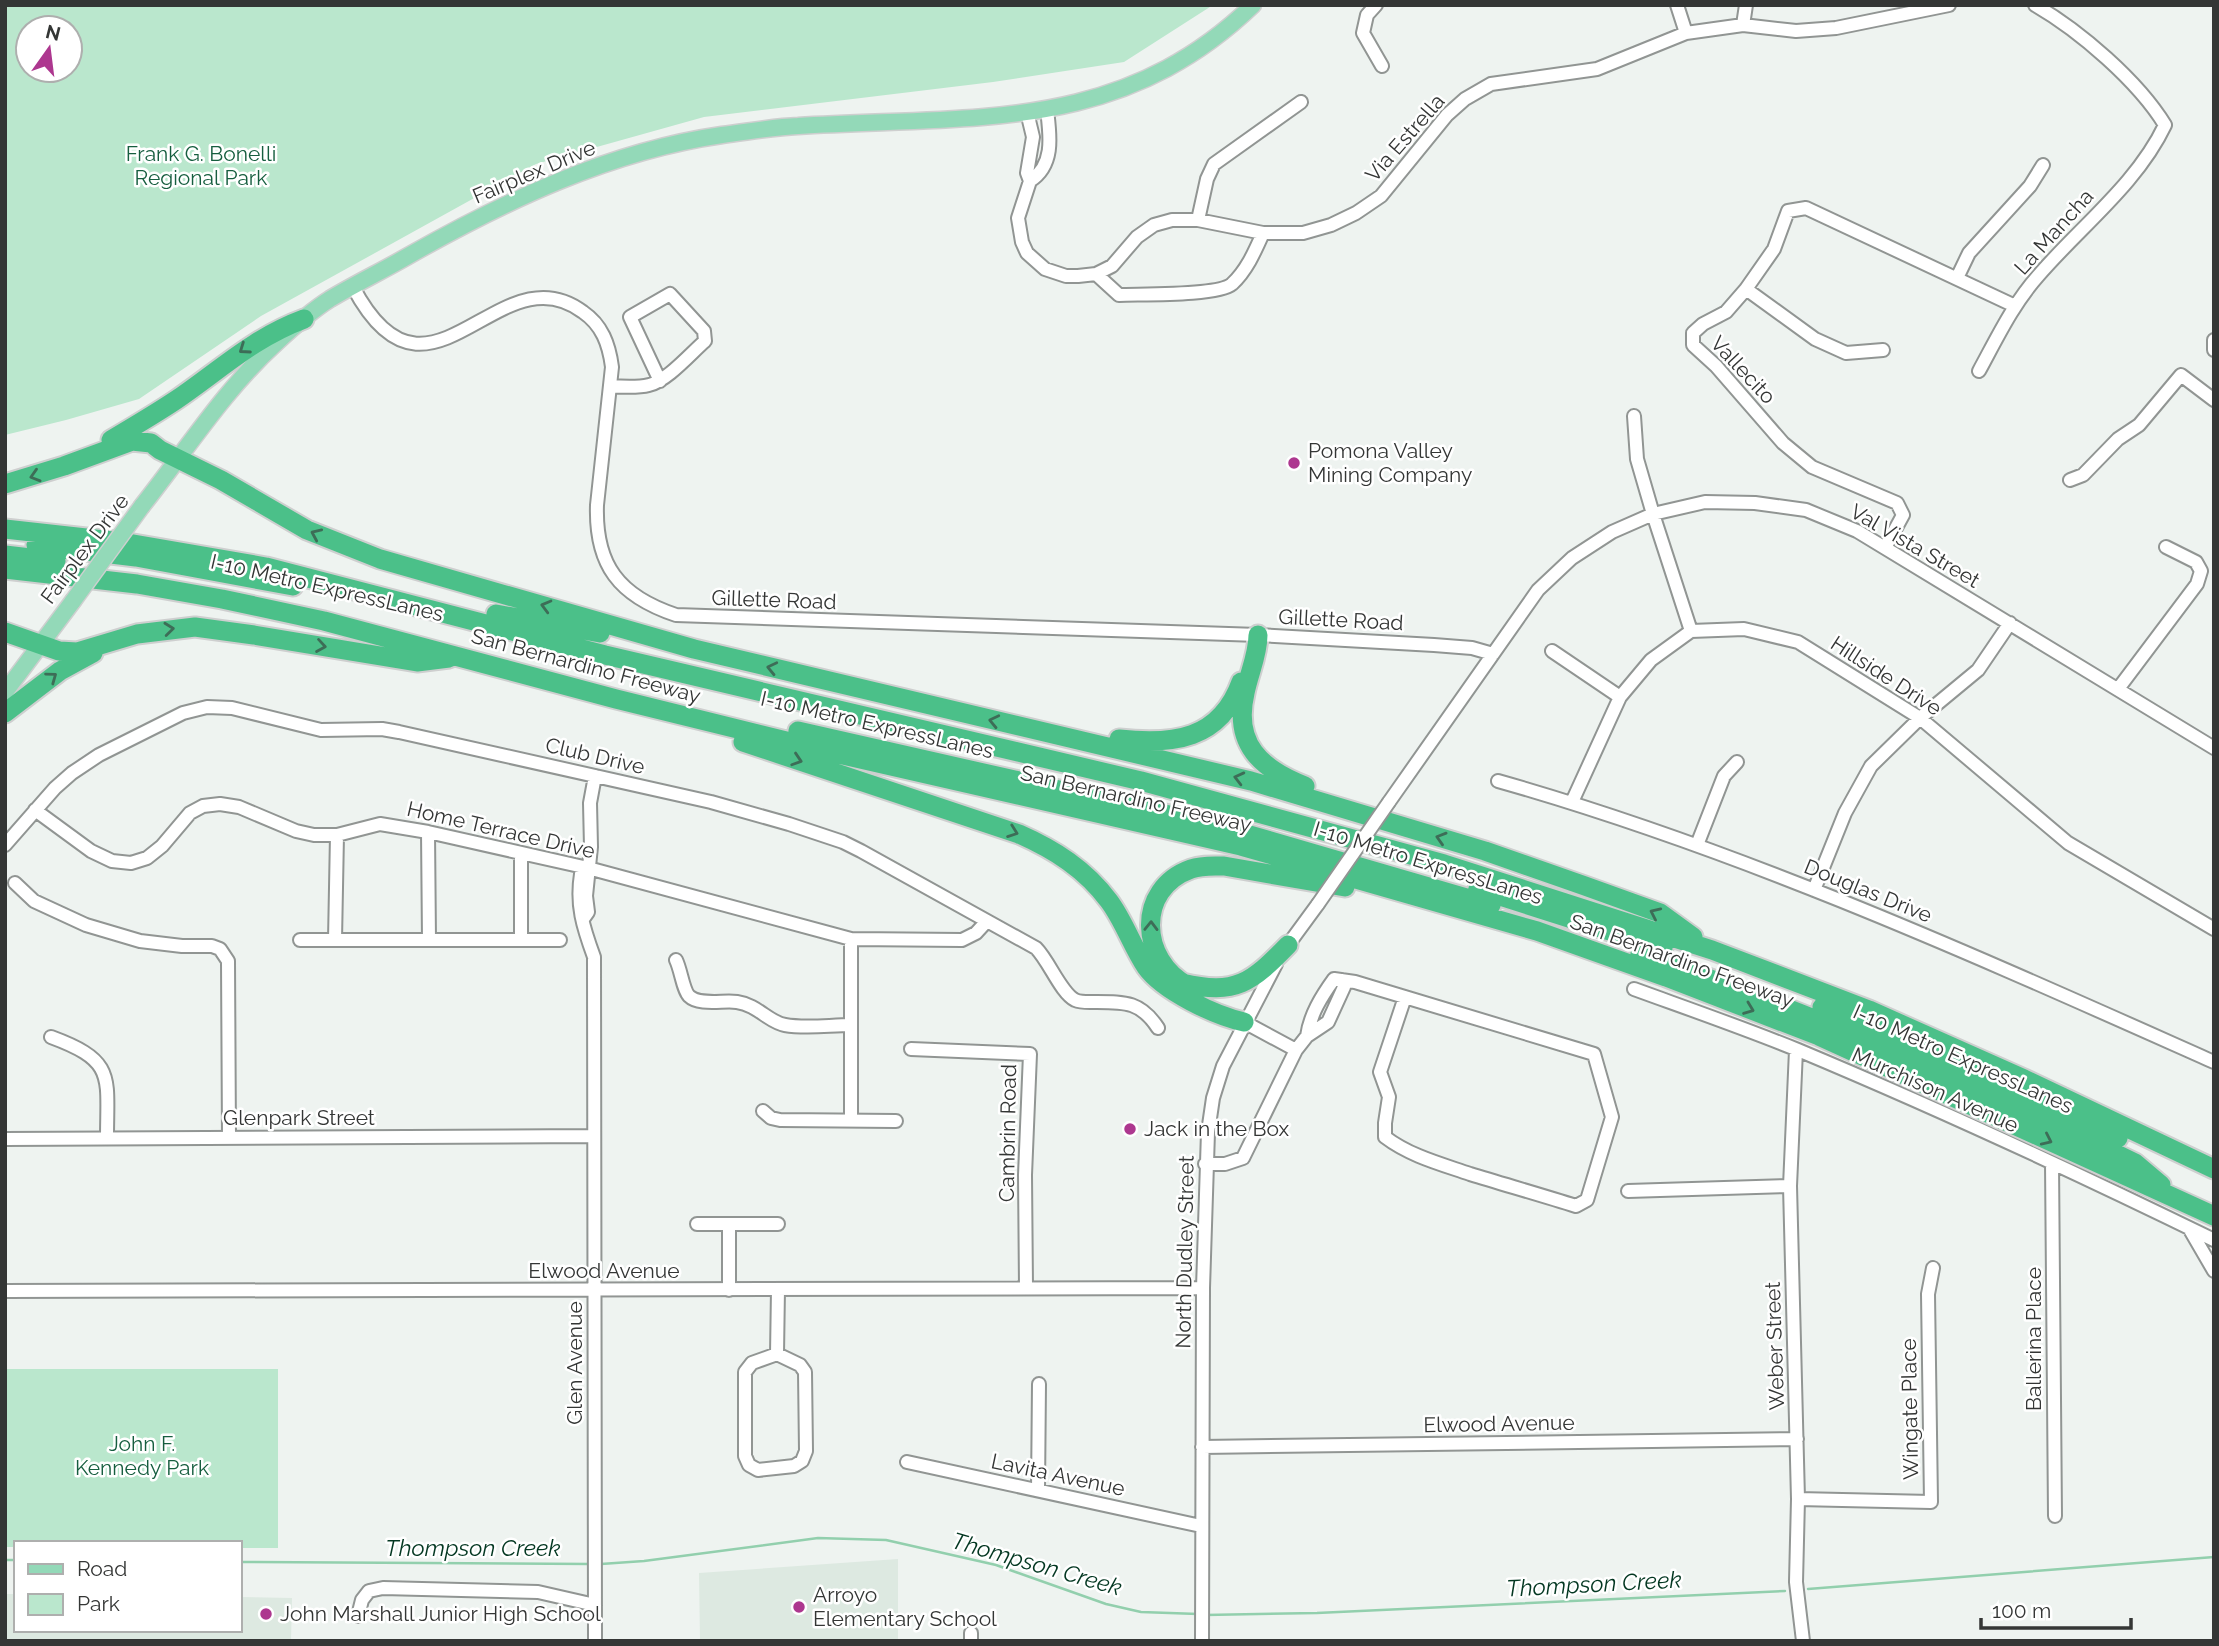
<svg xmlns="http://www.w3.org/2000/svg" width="2219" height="1646" viewBox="0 0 2219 1646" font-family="Raleway,sans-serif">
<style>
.built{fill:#dde9e1}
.green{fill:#bae7cd;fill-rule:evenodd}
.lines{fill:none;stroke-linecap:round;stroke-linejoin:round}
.stream{stroke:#92cfad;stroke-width:2.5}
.minor-casing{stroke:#919593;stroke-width:16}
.major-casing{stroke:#cecfcf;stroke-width:19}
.highway-casing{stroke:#cecfcf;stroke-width:23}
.minor{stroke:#fff;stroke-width:12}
.major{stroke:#93d9b8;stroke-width:16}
.highway{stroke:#4bc089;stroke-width:19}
.minor-bridge-casing{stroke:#919593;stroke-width:16;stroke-linecap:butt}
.major-bridge-casing{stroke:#cecfcf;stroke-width:19;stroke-linecap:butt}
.minor-bridge{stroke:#fff;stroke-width:12}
.major-bridge{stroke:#93d9b8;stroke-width:16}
.oneway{stroke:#3d6d57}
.poi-dot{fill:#ad378f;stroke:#fff;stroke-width:2.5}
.labels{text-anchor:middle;stroke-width:5;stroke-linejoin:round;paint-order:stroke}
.street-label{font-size:21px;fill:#343635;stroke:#fff}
.park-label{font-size:21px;fill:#165e3f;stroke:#fff}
.poi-label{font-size:21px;fill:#343635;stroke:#fff;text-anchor:start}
.water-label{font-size:23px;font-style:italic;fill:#033721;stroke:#fff}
</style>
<rect width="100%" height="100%" fill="#eef3f0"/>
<path class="built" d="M898,1559V1641H700L699,1573Z
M5,1594H16V1630H240V1597L292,1598L291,1641H5Z"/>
<path class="green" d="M5,5H1213L1124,62L993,82L704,117L536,164L261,316L139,399L66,420L5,435ZM28,28H70V70H28Z
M5,1369H278V1548H240V1543H16V1547H5Z"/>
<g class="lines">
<path class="stream" d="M5,1560H16
M240,1562L591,1564
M601,1564L644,1561L818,1538L886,1540L996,1565L1106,1604L1141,1612L1198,1614
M1808,1589L2214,1557
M1205,1615L1317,1613L1785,1591"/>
<g class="minor-casing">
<path id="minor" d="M1376,5L1367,15L1363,33L1382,66
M1677,5L1686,33
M1743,25L1746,5
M1027,112L1033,137L1027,173L1030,181L1018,218L1022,242L1027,253L1045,269L1066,276H1078L1096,274L1112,266L1137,237L1154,225L1172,220H1198L1263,233H1303L1331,225L1356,213L1381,196L1447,115L1465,99L1491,84L1597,69L1686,33L1743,25L1796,31L1836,28L1949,5
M1030,181C1055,165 1050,135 1047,110
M1198,220L1207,179L1214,164L1301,102
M1096,274L1119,295C1141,294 1218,296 1232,284C1247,270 1255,251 1263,233
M1957,278L1969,253L2030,186L2043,165
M353,287C429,431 498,248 583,312C602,325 609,344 612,367L597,505C595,565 619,596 676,615L1258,635L1434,645L1472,648L1493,654
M1746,289L1815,339L1846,353L1883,350
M2214,340V350
M1979,371C1997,338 2013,304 2038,276C2080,227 2137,184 2165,125C2138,81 2080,31 2035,5
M610,386C623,387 637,388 649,385C667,381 691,353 705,341L704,331L670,294L630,317L660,381
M1634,416L1637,459L1653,514L1691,631
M2070,480L2083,475L2118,439L2139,425L2181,375L2214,400
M1885,548L1903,515L1897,503L1812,467L1783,443L1716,366L1693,345V333L1703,324L1726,312L1746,289L1774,249L1788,211L1806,208L2015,306
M1552,651L1620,697
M2118,689L2197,584L2201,571L2196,562L2166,547
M1498,781C1745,851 1980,958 2214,1062
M1389,802L1538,590L1572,558L1612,532L1653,514L1705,502L1755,503L1806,510L1857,531L2214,748
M1572,802L1620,697L1651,660L1691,631L1744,629L1798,642L1920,718L2068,843L2214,929
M35,810L91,851L112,861L131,863L147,858L162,846L190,813L203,806L220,804L239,807L296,831L314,835H337L380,824L428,832L588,868L851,939L962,940L976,933L987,921
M428,832L429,940
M5,845L55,788L72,773L99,755L183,713L207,707L232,708L321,730L382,729L399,732L711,802L789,824L843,842L861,851L1036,948C1049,961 1061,993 1075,1000C1082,1003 1090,1002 1097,1002C1126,1002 1141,1002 1158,1028
M1697,845L1724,776L1737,762
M588,868L581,874C576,905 583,927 594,957L595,1641
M15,883L34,901L86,925L140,941L182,946H212L220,949L228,961L229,1137
M1814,890L1845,813L1871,766L1920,718L1978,670L2010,623
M583,919L588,912L586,896L591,847L590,803L595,776
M851,939V1120
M300,940H560
M335,940L337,835
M521,940V853
M1285,949L1318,904
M676,960C681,970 683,990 689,996C699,1006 724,1000 737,1002C758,1005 768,1022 785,1025C806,1029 830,1025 851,1025
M1634,989C1689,1009 1744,1028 1798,1050C1939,1109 2077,1173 2214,1240
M1244,1022L1296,1050
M1307,1036C1310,1015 1321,997 1334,979L1355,982L1594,1054L1612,1117L1587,1200L1576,1206C1541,1195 1506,1185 1470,1174C1441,1164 1410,1156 1385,1137V1123L1389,1097L1380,1072L1405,997
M51,1037C116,1061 107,1076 107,1138
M911,1049L1030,1054L1025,1175L1026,1287
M1796,1050L1790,1186L1798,1499L1796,1582L1803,1641
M763,1111L771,1118L780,1120L896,1121
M5,1139L593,1136
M2052,1163L2055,1516
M1205,1164H1225L1243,1158L1296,1050L1307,1036L1328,1022L1344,987L1342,980
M1628,1191L1790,1186
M697,1224H778
M2189,1228L2214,1271
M729,1290V1224
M5,1291L1203,1288
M777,1354L800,1365L805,1372L806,1451L802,1461L794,1466L758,1470L749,1465L745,1456V1372L752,1363Z
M777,1354L778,1289
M1202,1447L1797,1439
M907,1462L1201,1526
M1038,1490L1039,1384
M1798,1499L1931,1502L1928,1294L1933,1268
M358,1616L362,1600L369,1591L383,1588L538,1592L595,1605
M971,1641V1633
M1202,1641L1203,1288L1208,1132L1213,1098L1223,1066L1276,964"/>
</g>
<g class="major-casing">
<path id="major" d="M142,506C185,452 224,390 276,343C292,328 311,311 330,299C355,284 382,271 408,256C505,201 610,151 722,135C747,132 772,127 798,126C969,115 1118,135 1253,5
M5,692L73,601"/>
</g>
<g class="highway-casing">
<path id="highway" d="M111,440C133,427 155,414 176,400C220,370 253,338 304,319
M5,484L64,466L132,441L151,443L160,450L221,480L307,530L380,559L694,649L1251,781L1485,851L1585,886L1660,913L1693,937
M5,529L122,542L266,567L605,655L1141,781L1444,864L1712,950L1869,1010L2024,1079L2214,1169
M36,545L136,557L293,586
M5,555L56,561
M5,569L137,584L222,599L324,621L616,699L843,755L1241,846L1537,931L1666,977L1819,1036L2214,1216
M496,614L600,633
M5,632L59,651L77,652L137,634L195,627L254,635L417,662L449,658
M1258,635C1258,655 1249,673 1245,693C1233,744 1261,769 1305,786
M5,713L60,671L93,653
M798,731L1222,827L1491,905
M1119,739C1173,745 1220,740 1241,682
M743,742L1019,834C1055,850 1085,869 1109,901C1124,921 1132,946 1146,967C1163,991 1216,1016 1244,1022
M1478,889L1663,948
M1640,954C1809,1012 1974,1084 2135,1163L2161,1185
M1182,983C1236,996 1252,982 1288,945
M1188,986C1140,961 1135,889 1191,869C1202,865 1212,866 1224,866L1345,887
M1822,1007L1912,1044L2118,1138"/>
</g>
<use href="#minor" class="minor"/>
<use href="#major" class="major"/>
<use href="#highway" class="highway"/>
<g class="minor-bridge-casing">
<path id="minor-bridge" d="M1318,904L1389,802"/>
</g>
<g class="major-bridge-casing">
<path id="major-bridge" d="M73,601L142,506"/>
</g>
<use href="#minor-bridge" class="minor-bridge"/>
<use href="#major-bridge" class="major-bridge"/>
</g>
<defs><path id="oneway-chevron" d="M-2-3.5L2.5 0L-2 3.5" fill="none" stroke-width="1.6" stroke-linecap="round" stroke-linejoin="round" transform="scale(1.75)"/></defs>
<g class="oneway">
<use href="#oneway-chevron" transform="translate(244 349) rotate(145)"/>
<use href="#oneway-chevron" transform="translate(35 476) rotate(163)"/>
<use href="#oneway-chevron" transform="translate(316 534) rotate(-156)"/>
<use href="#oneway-chevron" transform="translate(546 606) rotate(-165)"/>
<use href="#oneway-chevron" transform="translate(169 629) rotate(-6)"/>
<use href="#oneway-chevron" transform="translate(321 646) rotate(9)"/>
<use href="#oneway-chevron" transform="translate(772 668) rotate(-167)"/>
<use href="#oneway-chevron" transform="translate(52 677) rotate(-36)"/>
<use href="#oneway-chevron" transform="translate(994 721) rotate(-167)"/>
<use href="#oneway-chevron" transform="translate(797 760) rotate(18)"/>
<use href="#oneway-chevron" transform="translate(1239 778) rotate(-166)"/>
<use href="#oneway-chevron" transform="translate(1013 832) rotate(20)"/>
<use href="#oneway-chevron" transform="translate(1441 838) rotate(-163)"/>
<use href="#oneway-chevron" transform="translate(1655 913) rotate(-155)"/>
<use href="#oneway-chevron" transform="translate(1151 926) rotate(-89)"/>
<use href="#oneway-chevron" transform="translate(1749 1009) rotate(21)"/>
<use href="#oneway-chevron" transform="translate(2047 1140) rotate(25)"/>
</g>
<g class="poi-dot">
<circle cx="1294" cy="463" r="7"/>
<circle cx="1130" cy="1129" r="7"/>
<circle cx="799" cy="1607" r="7"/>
<circle cx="266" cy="1614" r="7"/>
</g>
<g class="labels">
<g class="street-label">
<text transform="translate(1405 138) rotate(-49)" y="7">Via Estrella</text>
<text transform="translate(534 172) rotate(-23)" y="7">Fairplex Drive</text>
<text transform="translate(2054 232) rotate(-48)" y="7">La Mancha</text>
<text transform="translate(1743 370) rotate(47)" y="7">Vallecito</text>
<text transform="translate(1915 546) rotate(30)" y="7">Val Vista Street</text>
<text transform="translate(85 549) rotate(-53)" y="7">Fairplex Drive</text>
<text transform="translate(327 588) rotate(13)" y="7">I-10 Metro ExpressLanes</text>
<text transform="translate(774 600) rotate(2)" y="7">Gillette Road</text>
<text transform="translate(1341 620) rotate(3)" y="7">Gillette Road</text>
<text transform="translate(586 666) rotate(15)" y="7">San Bernardino Freeway</text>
<text transform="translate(1886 676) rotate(33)" y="7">Hillside Drive</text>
<text transform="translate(877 725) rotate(13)" y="7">I-10 Metro ExpressLanes</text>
<text transform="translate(595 756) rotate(13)" y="7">Club Drive</text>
<text transform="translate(1136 799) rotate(13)" y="7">San Bernardino Freeway</text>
<text transform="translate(501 830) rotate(13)" y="7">Home Terrace Drive</text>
<text transform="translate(1428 863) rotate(17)" y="7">I-10 Metro ExpressLanes</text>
<text transform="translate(1868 891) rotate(22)" y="7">Douglas Drive</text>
<text transform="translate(1682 961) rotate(20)" y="7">San Bernardino Freeway</text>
<text transform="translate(1963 1059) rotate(24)" y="7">I-10 Metro ExpressLanes</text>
<text transform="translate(1935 1090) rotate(24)" y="7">Murchison Avenue</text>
<text x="299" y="1125">Glenpark Street</text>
<text transform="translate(1008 1133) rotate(-89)" y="7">Cambrin Road</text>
<text transform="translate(1185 1252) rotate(-89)" y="7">North Dudley Street</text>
<text x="604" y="1278">Elwood Avenue</text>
<text transform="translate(2034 1339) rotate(-90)" y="7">Ballerina Place</text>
<text transform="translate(1775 1346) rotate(-92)" y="7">Weber Street</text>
<text transform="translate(575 1363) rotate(-90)" y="7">Glen Avenue</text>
<text transform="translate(1910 1409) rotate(-91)" y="7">Wingate Place</text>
<text transform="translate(1499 1424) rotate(-1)" y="7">Elwood Avenue</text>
<text transform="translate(1058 1475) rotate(12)" y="7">Lavita Avenue</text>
</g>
<g class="park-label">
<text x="201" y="161">Frank G. Bonelli<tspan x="201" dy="24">Regional Park</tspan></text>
<text x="142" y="1451">John F.<tspan x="142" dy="24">Kennedy Park</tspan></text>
</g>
<g class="poi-label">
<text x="1308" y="458">Pomona Valley<tspan x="1308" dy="24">Mining Company</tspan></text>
<text x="1144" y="1136">Jack in the Box</text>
<text x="813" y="1602">Arroyo<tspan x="813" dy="24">Elementary School</tspan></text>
<text x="280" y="1621">John Marshall Junior High School</text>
</g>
<g class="water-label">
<text x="473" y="1556">Thompson Creek</text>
<text transform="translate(1037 1564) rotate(16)" y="8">Thompson Creek</text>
<text transform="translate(1594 1584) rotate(-3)" y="8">Thompson Creek</text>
</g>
</g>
<rect width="2219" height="1646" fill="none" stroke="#343635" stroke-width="14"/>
<rect x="14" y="1541" width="228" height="91" fill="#ffffff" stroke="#aeafae" stroke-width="2"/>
<rect x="28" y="1564" width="35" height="10" fill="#93d9b8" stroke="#aeafae" stroke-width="2"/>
<text x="77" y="1576" font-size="21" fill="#343635">Road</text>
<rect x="28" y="1594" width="35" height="21" fill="#bae7cd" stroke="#aeafae" stroke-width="2"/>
<text x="77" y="1611" font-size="21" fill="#343635">Park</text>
<g transform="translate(49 49) rotate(14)"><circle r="33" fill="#ffffff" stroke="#aeafae" stroke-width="2"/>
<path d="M0-5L12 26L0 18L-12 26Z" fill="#ad378f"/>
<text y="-10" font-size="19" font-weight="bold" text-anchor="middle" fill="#343635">N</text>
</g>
<path d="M1981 1618v10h150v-10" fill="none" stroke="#343635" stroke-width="3.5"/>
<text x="1992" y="1618" font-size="21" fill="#343635" stroke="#ffffff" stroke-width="5" paint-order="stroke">100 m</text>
</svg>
